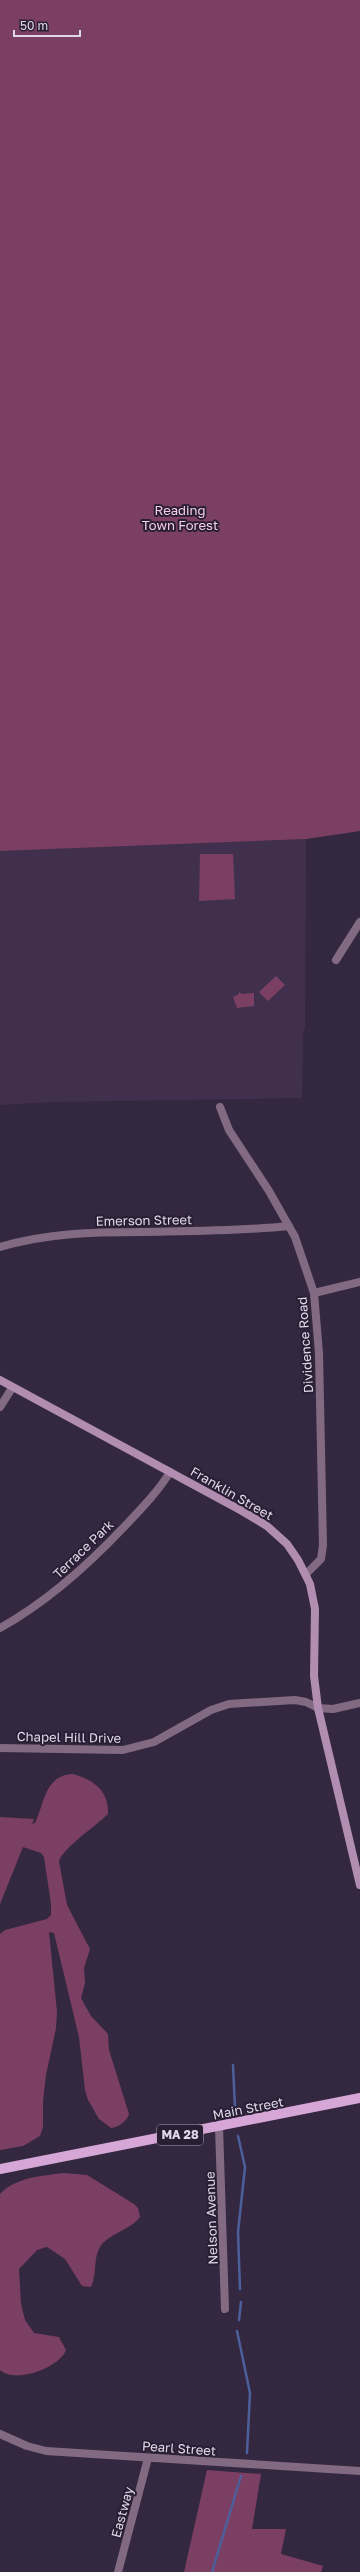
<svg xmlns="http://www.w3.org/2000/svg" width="360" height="2572" viewBox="0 0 360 2572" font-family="'Golos Text',sans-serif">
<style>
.built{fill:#40304e}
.green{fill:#7b3f63}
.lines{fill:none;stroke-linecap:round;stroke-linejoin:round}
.stream{stroke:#4d5f9a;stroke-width:2.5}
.street{stroke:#826b82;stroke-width:8}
.secondary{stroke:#b18db1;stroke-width:8}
.primary{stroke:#d6a7d6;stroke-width:10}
.labels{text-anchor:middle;stroke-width:4;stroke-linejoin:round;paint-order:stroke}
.shield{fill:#2a1e35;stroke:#a9a0b2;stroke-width:1}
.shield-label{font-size:12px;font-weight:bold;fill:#e0d8e8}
.park-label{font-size:13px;fill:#f5cfe3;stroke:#2a1e35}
.street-label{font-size:13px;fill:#e0d8e8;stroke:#2a1e35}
</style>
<rect width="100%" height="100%" fill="#342840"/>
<path class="built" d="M306,839L305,1027L303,1033L302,1098L51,1102L0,1105V851Z"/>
<path class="green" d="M0,0H360V831L306,839L0,851Z
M200,854H233L235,899L199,901Z
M276,976L285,985L268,1001L259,992Z
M239,992L242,994L254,993V1006L237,1008L233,997L239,994Z
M73,1774C94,1780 109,1791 108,1814C96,1826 64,1847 59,1861L67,1905L90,1949L84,1968L85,1983L81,1998L91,2016L108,2034L109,2050L129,2114C127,2121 119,2127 111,2128L99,2119L88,2100L85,2090L79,2037L54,1933L49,1932L57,2012L56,2028L46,2075L43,2101V2127L40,2136L23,2146L0,2150V1934L5,1930L47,1919L51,1915V1904L44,1857L41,1853L23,1847L0,1904V1817L34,1819L32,1824L35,1823C45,1802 45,1775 73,1774Z
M64,2173L87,2175L134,2204L138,2208L140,2217C129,2231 109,2233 100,2247C93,2258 97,2275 91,2287L82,2286L65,2259L47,2247L37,2250L19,2269L21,2304L25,2320L34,2333L59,2337L66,2350C59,2368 16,2384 0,2370V2194C16,2177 42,2176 64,2173Z
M207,2470L261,2474L252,2529H286L281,2554L323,2566L321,2572H184Z"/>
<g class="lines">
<path class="stream" d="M233,2065L235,2108
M238,2136L245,2167L238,2232L240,2289
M239,2320L241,2302
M237,2331L250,2393L247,2453
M212,2572L241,2476"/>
<path class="street" d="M336,960L360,922
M220,1107L229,1130L269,1191L295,1237L314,1293L319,1353L323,1545L321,1559L306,1574
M0,1247C47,1233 94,1232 142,1232C191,1231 240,1231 289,1226
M314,1293L360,1282
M0,1407L12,1388
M0,1628C47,1602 86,1567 123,1528C140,1510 157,1493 170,1472
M0,1748L123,1750L154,1742L211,1710L229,1704L295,1700L306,1702L318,1708L333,1709L360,1703
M219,2127L225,2309
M0,2434L27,2446L46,2451L360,2471
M118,2572L148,2458"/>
<path class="secondary" d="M0,1380L242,1511L267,1526L287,1544L298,1560L310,1584L315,1609L314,1676L318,1708L360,1885"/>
<path class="primary" d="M0,2169L360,2098"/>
</g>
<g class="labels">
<rect class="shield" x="157" y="2125" width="46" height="20" rx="3"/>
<g class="shield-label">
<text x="180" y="2139">MA 28</text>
</g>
<g class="park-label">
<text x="180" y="515">Reading<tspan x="180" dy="15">Town Forest</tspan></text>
</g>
<g class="street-label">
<text transform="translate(144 1220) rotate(-1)" y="5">Emerson Street</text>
<text transform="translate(305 1345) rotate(-94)" y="5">Dividence Road</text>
<text transform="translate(232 1493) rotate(30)" y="5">Franklin Street</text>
<text transform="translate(83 1549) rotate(-44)" y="5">Terrace Park</text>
<text transform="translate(69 1737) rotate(1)" y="5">Chapel Hill Drive</text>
<text transform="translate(248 2108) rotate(-11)" y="5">Main Street</text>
<text transform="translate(211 2218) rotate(-92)" y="5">Nelson Avenue</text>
<text transform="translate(179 2448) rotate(4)" y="5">Pearl Street</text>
<text transform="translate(122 2512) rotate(-75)" y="5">Eastway</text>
</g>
</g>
<path d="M14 30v6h66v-6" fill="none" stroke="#e0d8e8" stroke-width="2"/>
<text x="20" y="30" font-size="12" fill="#e0d8e8" stroke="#2a1e35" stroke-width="3" paint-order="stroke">50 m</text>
</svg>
